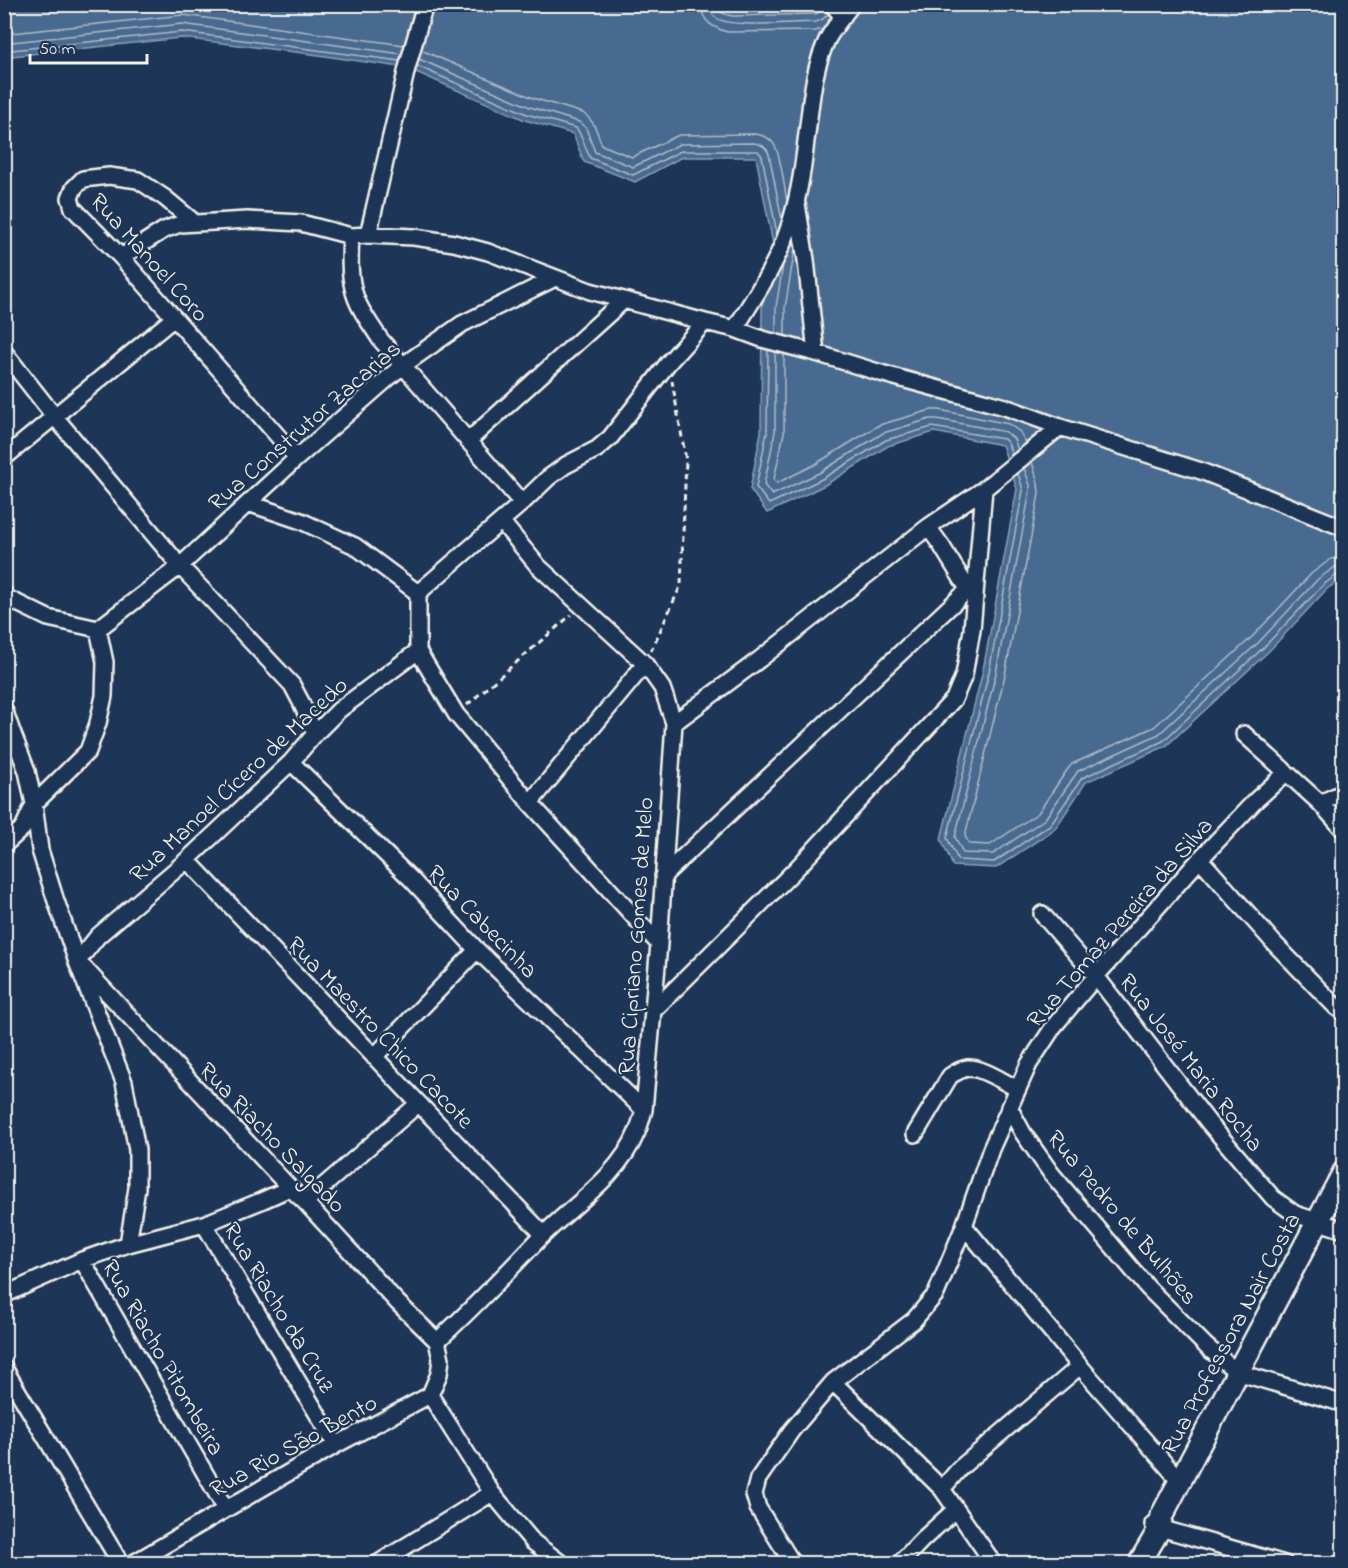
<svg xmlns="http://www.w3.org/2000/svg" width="1348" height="1568" viewBox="0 0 1348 1568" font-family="'Indie Flower',sans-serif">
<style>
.water{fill:#496a90;stroke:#8da0b3;stroke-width:1.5}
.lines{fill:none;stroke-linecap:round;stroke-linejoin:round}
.shore{stroke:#b0bbc5;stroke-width:1.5}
.minor-casing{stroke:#f4f1e8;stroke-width:20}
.secondary-casing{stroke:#f4f1e8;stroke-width:26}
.path{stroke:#f4f1e8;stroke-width:3;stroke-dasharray:6 4.5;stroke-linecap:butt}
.minor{stroke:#1d3557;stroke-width:15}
.secondary{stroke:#1d3557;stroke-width:21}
.labels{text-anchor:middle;stroke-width:5;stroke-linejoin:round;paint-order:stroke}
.street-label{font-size:24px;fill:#f4f1e8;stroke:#1d3557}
</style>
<rect width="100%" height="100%" fill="#1d3557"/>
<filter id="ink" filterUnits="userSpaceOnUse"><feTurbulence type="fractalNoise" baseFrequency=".0167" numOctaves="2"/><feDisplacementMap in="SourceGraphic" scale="12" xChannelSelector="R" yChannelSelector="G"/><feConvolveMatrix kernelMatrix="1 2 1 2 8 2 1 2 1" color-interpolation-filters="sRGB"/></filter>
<g filter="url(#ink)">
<path class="water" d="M715,4L733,10L815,8L819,4L1343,5V578L1327,589L1269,651L1166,746L1086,782L1055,829L996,868L953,866L941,839L983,670L1017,489L1002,445L934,432L888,446L825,485L767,513L750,489L761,432L762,306L773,244L756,157H682L635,182L584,162L573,134L525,120L407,68L311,54L181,38L12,56L5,55L4,5Z"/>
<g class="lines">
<path class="shore" d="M701,4C702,22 712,27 727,32L815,31L823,29
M710,4C710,10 711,14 715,17C728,29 796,22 816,22L823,19L828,14
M717,4C717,13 726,15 733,16L816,14L822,10L823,4
M4,33H12L183,15L404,45
M4,42H12L182,24L402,54
M4,50H12L182,32L400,61
M421,50L533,98L583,113C595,121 597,133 602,145L632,157L679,135L754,134C778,136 778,154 782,172C784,182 785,191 787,201
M419,59L530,107L579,122L586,128L595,152L633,167L680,144L754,143C762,144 767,147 769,154L782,220
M417,66L527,114L576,128L579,132L590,158L633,175L681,151H758L762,156L777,234
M776,333V307L783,265
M785,336V308L795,248
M768,350L767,432L756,487L769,504L822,479L886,440L932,427L1004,439L1008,443L1012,455
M775,352V432L764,485L772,495L819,473L883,433L930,419H937L1006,432L1014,439L1018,450
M784,354V433L774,479L777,483L814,465L879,425L931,410H939L1009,424L1020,432L1026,443
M1032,462L1038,483L1039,494L1005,675L965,836L969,844L990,845L1038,813L1067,770L1072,764L1154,727L1253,636L1312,573L1331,559L1344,557
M1024,468L1030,485V491L996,673L955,837L963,853L993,854L1045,819L1078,771L1159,734L1259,642L1318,579L1335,567L1344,566
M1018,473L1023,490L989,672L947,838L958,860L994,862L1050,825L1082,778L1163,741L1264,647L1323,585L1338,574L1344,573"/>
<g class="minor-casing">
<path id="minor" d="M832,4L843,17
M797,204L806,260L816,353
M195,223L165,198L138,180L109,176L83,179L74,188L70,198L73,208L121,257L297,458
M368,235L407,68L425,4
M351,236C350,253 349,271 353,288C357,307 370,323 380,339L522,503
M121,257L164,230L180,224L247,220L301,223L351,236L368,235L414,237L454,243L488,252L590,291L705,322L735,329L762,339L816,353L884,374L1005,407L1060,427L1201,471L1344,528
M735,329C755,296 777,264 789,227C798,200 803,170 806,141C811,107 812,70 828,38C835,26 844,15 852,4
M4,352L55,417L180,566L292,685L301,702L315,734
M468,441L623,301
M4,458L174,318
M248,503L301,521L355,546L418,593
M928,527L941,545L968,589
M4,594L7,598L48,618L98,629L105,662L104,696L98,723L88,751L34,804L23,828L4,845
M98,629L180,566L297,458L402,366L462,324L555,278
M418,651V593L522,503L548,478L566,465L597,449L610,438L669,362L705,322
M418,651L456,714L530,803L659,944
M4,709L11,729L27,771L34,804L40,850L55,898L77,962L124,1082L137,1150V1188L128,1244
M674,723L760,659L928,527L984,489L1060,427
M1244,734L1320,803L1344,830
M291,762L411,879L477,950L644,1110
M530,803L645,664
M1320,803L1344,792
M1200,859L1274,943L1336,1007L1344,1013
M187,860L543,1234
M663,876L976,582
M1042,914L1096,976L1209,1123L1273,1198L1295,1214L1344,1230
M77,962L98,936L187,860L291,762L315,734L339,710L418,651
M84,968L290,1188L305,1202L398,1303L437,1341
M653,1011L796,869L954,699L964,675L972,630L984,489
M374,1057L477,950
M1009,1107L1023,1133L1051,1173L1148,1288L1207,1347L1237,1372L1344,1404
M915,1134L950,1076C956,1072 961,1069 968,1068C982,1067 1005,1083 1018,1089
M305,1202L418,1104
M204,1224L336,1445
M964,1226L1080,1366L1180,1481
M82,1260L225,1508
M4,1295L82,1260L128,1244L204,1224L261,1201L290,1188
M437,1341C474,1308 507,1272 541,1237C574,1204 619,1176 637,1132C640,1125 642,1117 644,1110L659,944L674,723L662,688L645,664L538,566L501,521
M4,1368L121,1564
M833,1382L942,1489L994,1564
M430,1395L492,1493L533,1542L562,1564
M942,1489L960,1468L1080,1366
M1153,1524L1160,1528L1285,1564
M132,1564L336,1445L430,1395L439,1374L441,1359L437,1341
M377,1564L492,1493
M793,1564L758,1508L754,1494L758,1479L792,1430L833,1382L914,1320L936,1294L964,1226L991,1149L1029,1064L1054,1026L1096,976L1200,859L1256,800L1286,773
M899,1564L922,1540L956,1509"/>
</g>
<g class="secondary-casing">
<path id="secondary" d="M1139,1564L1160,1528L1161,1517L1180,1481L1344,1172"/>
</g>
<path class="path" d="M651,651L681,585L686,460L672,381
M467,705L571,615"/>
<use href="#minor" class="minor"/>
<use href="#secondary" class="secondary"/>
</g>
</g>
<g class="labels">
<g class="street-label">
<text transform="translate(150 257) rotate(48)" y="8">Rua Manoel Coro</text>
<text transform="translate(304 425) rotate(-41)" y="8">Rua Construtor Zacarias</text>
<text transform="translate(238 779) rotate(-43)" y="8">Rua Manoel Cícero de Macedo</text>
<text transform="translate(483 921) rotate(46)" y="8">Rua Cabecinha</text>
<text transform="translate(1119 922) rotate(-49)" y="8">Rua Tomaz Pereira da Silva</text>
<text transform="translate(635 936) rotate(-86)" y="8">Rua Cipriano Gomes de Melo</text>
<text transform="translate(381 1032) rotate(46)" y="8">Rua Maestro Chico Cacote</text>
<text transform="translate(1192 1062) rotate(52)" y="8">Rua José Maria Rocha</text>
<text transform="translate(273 1137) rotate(46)" y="8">Rua Riacho Salgado</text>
<text transform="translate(1123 1217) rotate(50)" y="8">Rua Pedro de Bulhões</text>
<text transform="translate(280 1307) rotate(59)" y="8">Rua Riacho da Cruz</text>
<text transform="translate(1230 1333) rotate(-62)" y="8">Rua Professora Nair Costa</text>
<text transform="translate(164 1357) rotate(60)" y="8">Rua Riacho Pitombeira</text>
<text transform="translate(293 1445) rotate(-29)" y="8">Rua Rio São Bento</text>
</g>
</g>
<rect width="1348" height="1568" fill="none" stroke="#1d3557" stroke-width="24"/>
<rect x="12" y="12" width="1324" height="1544" fill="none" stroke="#f4f1e8" stroke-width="2" filter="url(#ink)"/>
<path d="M30 54v9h117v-9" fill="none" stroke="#f4f1e8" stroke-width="3"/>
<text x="39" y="54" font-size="18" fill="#f4f1e8" stroke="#1d3557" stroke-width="4.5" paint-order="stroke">50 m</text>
</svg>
